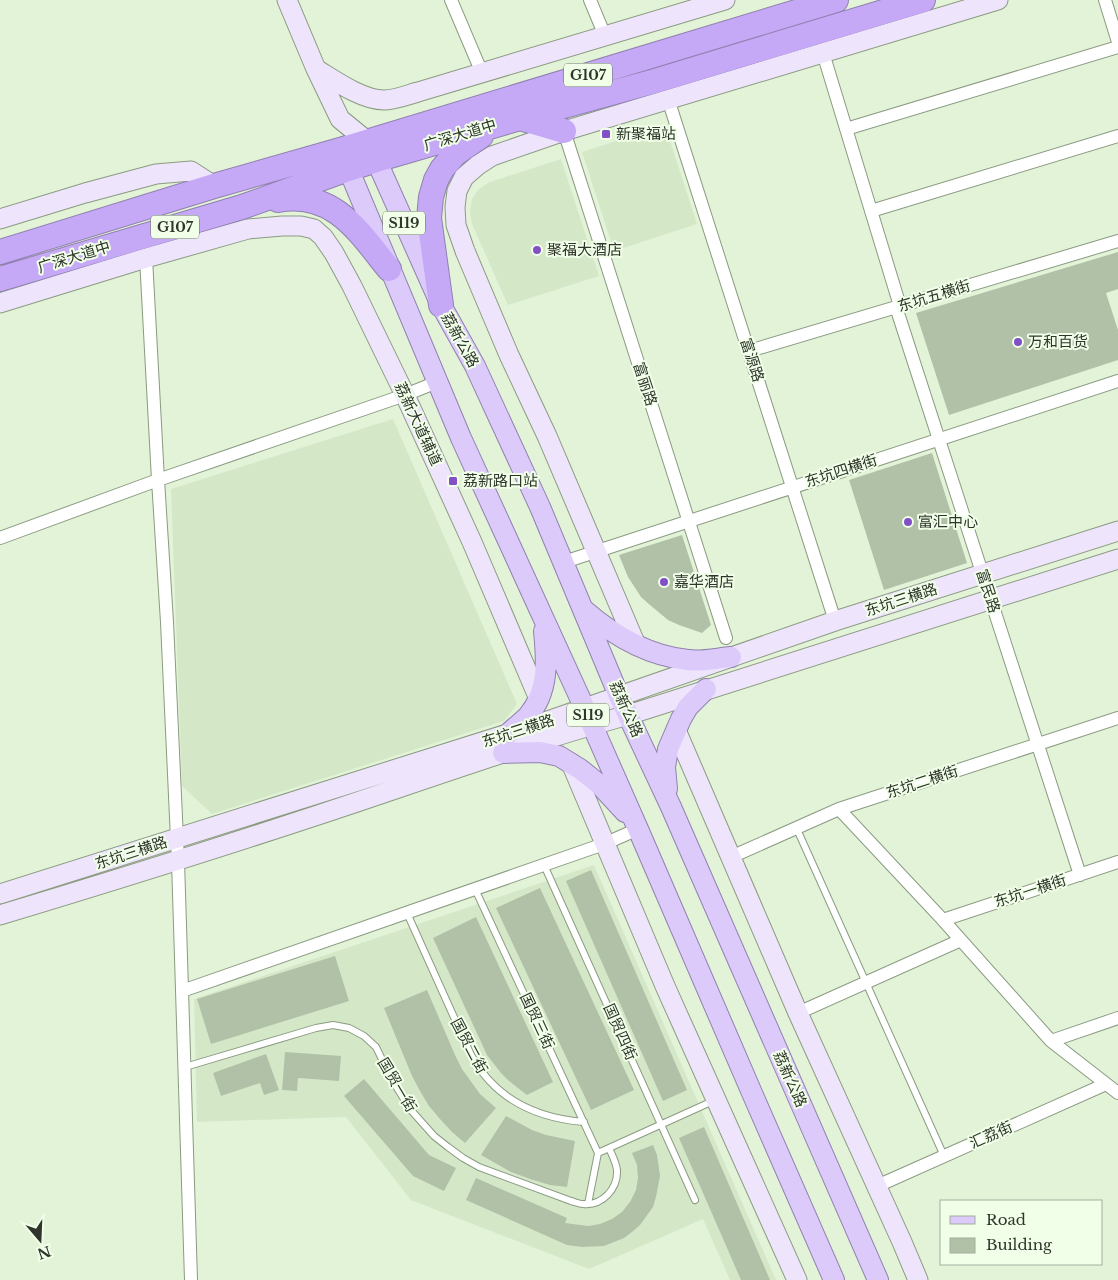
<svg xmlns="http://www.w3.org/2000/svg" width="1118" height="1280" viewBox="0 0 1118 1280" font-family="'Libre Baskerville','Noto Sans SC',serif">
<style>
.built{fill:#d4e8c8}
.building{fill:#b0c1a7}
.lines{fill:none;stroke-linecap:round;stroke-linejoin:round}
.lane-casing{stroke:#8b9b82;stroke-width:8}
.street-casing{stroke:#8b9b82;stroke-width:14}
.secondary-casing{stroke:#8b9b82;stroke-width:21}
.primary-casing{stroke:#9080af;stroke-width:22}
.highway-casing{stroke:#9080af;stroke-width:26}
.lane{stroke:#fff;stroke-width:6}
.street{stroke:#fff;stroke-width:12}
.secondary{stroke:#eee5fc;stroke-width:19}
.primary{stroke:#dccbfa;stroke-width:20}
.highway{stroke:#c5a9f6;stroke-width:24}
.poi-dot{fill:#834fc7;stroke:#f1ffe9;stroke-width:2}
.labels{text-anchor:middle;stroke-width:4;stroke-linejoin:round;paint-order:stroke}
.shield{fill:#f1ffe9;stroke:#697264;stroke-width:1}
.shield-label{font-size:14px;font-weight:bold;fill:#2f352b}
.poi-label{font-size:15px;fill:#2f352b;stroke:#f1ffe9;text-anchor:start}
.street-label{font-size:15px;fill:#2f352b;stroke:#f1ffe9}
</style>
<rect width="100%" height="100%" fill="#e2f3d8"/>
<path class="built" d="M665,125L697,224L614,251L582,152Z
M561,159L599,276L508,305L472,224L470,212L472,199L479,189L490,182Z
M393,419L517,704L504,721L212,814L182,786L171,489Z
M594,865L776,1280H730L703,1219L589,1269L411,1200L346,1117L197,1122L194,999Z"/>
<path class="building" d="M1118,252V289L1106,293L1118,330V360L949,415L916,313Z
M932,453L967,563L884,590L849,480Z
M682,535L711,625L702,633L679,625L668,620L650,605L641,597L628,577L619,555Z
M591,870L687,1090L663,1101L566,881Z
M540,888L634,1090L591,1110L496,908Z
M476,917L553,1082L527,1095L509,1081L501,1073L487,1055L433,938Z
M335,956L349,1001L211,1044L197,999Z
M427,990L455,1055L462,1069L480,1094L496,1108L465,1143L452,1132L440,1119L429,1106L420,1091L412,1076L384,1008Z
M285,1052L341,1056L339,1081L298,1078L297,1091L282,1090Z
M266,1054L279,1090L264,1095L260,1083L221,1096L213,1073Z
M364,1079L429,1155L456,1168L444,1191L413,1176L344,1096Z
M506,1116L532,1130L546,1135L575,1141L567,1187L550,1185L530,1179L511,1172L481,1155Z
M704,1127L770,1280H741L679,1138Z
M653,1145L657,1155L660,1176L656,1197L653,1207L640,1225L632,1232L624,1238L604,1246L582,1247L567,1245L466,1200L476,1178L567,1218L565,1223L588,1226L600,1224L612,1219L622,1212L630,1202L636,1190L638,1178L637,1165L632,1153Z"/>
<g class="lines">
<g class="lane-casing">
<path id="lane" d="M796,827L944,1156
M544,865L695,1200
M475,889L598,1153
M407,913L471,1055C495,1099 535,1118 584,1122
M185,1067L316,1028L333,1025L349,1028L364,1036L376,1047L391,1078L410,1109L434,1136L448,1147L463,1158L479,1167L571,1201C575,1202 579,1204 583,1204C602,1206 618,1189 617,1170C616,1162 612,1155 609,1148
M598,1153L713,1101
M588,1204L598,1153"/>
</g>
<g class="street-casing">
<path id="street" d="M451,0L482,73
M590,0L605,36
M1105,0L1118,42
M823,53L900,306
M668,99L835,621
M846,129L1118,47
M564,131L726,638
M871,211L1118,136
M146,258L158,480L167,622L178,861L191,1280
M896,307L1080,875
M749,351L1118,241
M0,538L158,480L405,395L437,382
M564,562L1118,381
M839,809L943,920L1051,1041L1118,1093
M731,857L839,809L1118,718
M943,920L1118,862
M182,991L604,844L638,829
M798,1013L961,940
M1051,1041L1118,1018
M877,1186L1106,1084"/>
</g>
<g class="secondary-casing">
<path id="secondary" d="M287,0L316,69L340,119L367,141
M316,69C334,80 362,100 384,100C395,100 407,95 418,92L725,0
M0,219L85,193L156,174L191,171L214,186
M0,303L146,258L248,229L282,226H301L314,229L323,237L334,253L352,286L405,395L472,542L539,699
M636,645L547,436L509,355L465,251L456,225L455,207L457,191L464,177L478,165L492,156L564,131L998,0
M676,730L798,1013L902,1242L918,1280
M571,763L665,986L797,1280
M0,894L542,723L835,621L1118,531
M0,915C106,883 212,850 318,815C421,781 523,744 628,715L1118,559"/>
</g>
<g class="primary-casing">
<path id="primary" d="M370,146L441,305L475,366L540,507L619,696L671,807L878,1280
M343,156L461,438L585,709L638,829L752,1093L834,1280
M584,610C614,636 649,656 688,660C702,662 718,658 731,657
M508,734C514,728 522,722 528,716C549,691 547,661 544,631
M503,753L540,752L559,756L580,769L600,785L625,812
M667,789L665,767L668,749L681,719L688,707L706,689"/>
</g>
<g class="highway-casing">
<path id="highway" d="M520,118L564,131
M278,200C334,190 359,232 389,269
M0,252L214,186L340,150L836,0
M0,279L242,207L348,169L376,160L520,118L655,81L923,0
M441,305L429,218L431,197L436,180L442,169L455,154L481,136"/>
</g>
<use href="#lane" class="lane"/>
<use href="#street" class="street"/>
<use href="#secondary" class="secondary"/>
<use href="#primary" class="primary"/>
<use href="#highway" class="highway"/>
</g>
<g class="poi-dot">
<rect x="601" y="129" width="10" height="10" rx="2.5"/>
<circle cx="537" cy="250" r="5"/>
<circle cx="1018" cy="342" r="5"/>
<rect x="448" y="476" width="10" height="10" rx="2.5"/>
<circle cx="908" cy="522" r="5"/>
<circle cx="664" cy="582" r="5"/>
</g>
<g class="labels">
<g class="shield">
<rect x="564" y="63.5" width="48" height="23" rx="4"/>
<rect x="383" y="211.5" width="42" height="23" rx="4"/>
<rect x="151" y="215.5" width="48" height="23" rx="4"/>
<rect x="567" y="703.5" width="42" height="23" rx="4"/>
</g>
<g class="shield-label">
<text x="588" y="80">G107</text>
<text x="404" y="228">S119</text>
<text x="175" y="232">G107</text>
<text x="588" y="720">S119</text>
</g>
<g class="poi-label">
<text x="616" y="139">新聚福站</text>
<text x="547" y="255">聚福大酒店</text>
<text x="1028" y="347">万和百货</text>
<text x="463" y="486">荔新路口站</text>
<text x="918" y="527">富汇中心</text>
<text x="674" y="587">嘉华酒店</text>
</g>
<g class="street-label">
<text transform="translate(460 135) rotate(-17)" y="5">广深大道中</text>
<text transform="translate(74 257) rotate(-17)" y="5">广深大道中</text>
<text transform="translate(934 296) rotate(-17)" y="5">东坑五横街</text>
<text transform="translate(460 340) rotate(61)" y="5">荔新公路</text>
<text transform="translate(752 360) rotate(72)" y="5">富源路</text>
<text transform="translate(645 384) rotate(72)" y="5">富丽路</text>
<text transform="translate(418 424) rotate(65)" y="5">荔新大道辅道</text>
<text transform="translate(841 471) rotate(-18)" y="5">东坑四横街</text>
<text transform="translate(988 591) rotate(72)" y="5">富民路</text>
<text transform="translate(901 600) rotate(-18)" y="5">东坑三横路</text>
<text transform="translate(626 709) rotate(66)" y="5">荔新公路</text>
<text transform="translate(518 731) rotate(-18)" y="5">东坑三横路</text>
<text transform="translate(922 782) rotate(-18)" y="5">东坑二横街</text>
<text transform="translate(131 853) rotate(-18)" y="5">东坑三横路</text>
<text transform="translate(1030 891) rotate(-18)" y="5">东坑一横街</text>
<text transform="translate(537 1021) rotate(65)" y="5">国贸三街</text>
<text transform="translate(620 1032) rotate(66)" y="5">国贸四街</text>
<text transform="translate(469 1046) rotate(62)" y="5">国贸二街</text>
<text transform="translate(790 1079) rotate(66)" y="5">荔新公路</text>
<text transform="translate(397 1085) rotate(59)" y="5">国贸一街</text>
<text transform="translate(991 1135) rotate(-24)" y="5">汇荔街</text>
</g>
</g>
<rect x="940" y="1200" width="162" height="65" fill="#f1ffe9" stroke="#a3ae9d"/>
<rect x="950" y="1216" width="25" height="8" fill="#dccbfa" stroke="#a3ae9d"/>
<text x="986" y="1225" font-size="15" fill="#2f352b">Road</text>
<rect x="950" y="1238" width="25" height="15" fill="#b0c1a7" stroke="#a3ae9d"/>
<text x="986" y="1250" font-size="15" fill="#2f352b">Building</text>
<g transform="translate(40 1240) rotate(161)" stroke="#f1ffe9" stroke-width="4" paint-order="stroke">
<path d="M0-4L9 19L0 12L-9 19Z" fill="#2f352b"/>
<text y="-8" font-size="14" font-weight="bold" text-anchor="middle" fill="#2f352b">N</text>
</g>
</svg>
